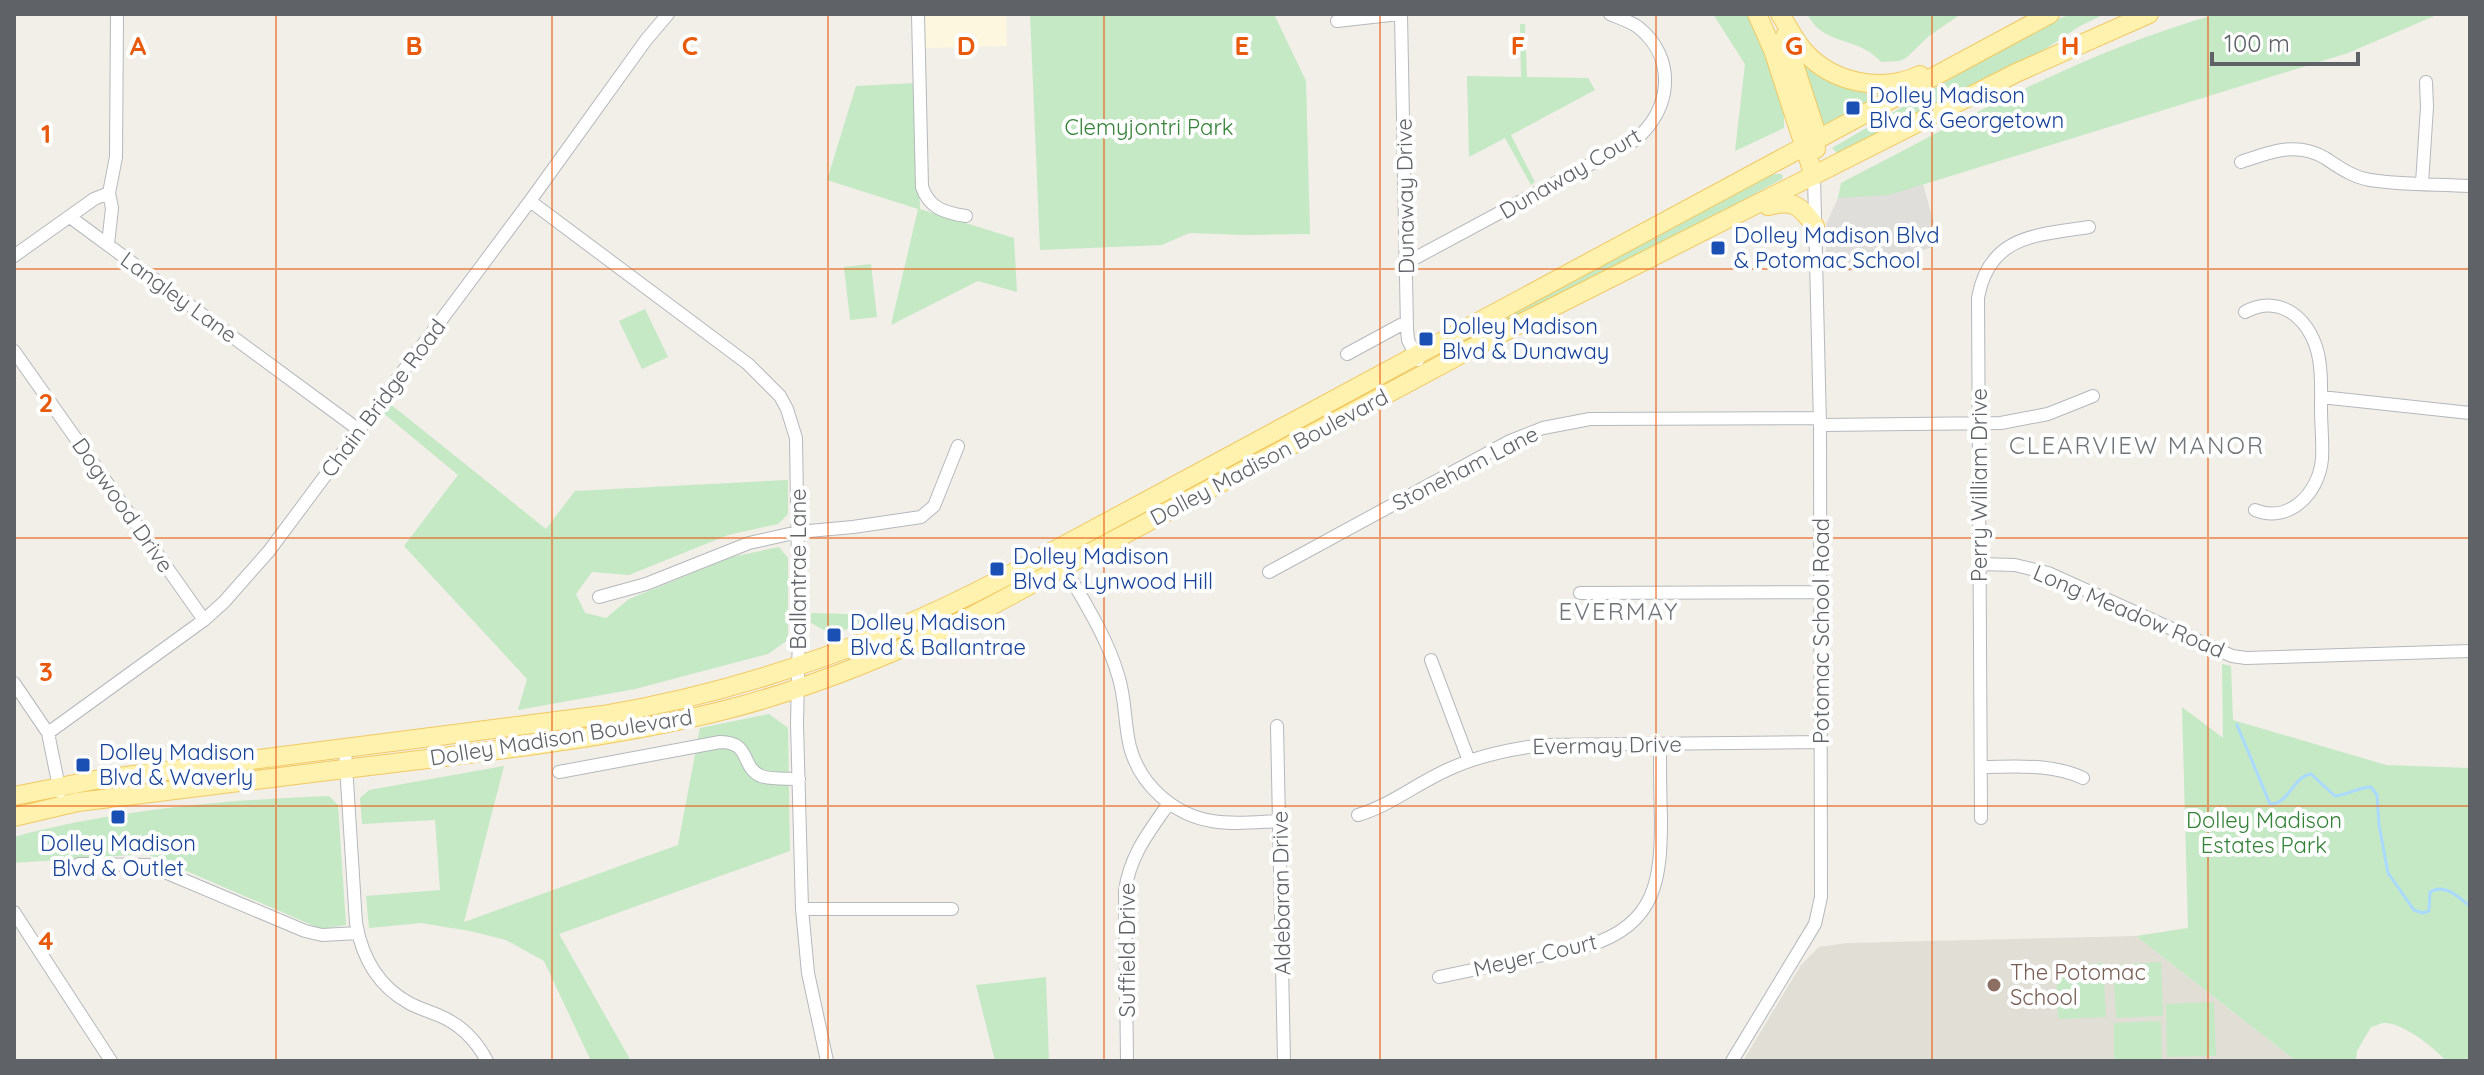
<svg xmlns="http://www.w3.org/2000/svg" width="2484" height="1075" viewBox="0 0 2484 1075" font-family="Quicksand,sans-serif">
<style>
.commercial{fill:#fef7e0}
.industrial{fill:#e0deda}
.education{fill:#e1ded6}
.green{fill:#c5e8c5}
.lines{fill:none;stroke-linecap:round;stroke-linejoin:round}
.stream{stroke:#aadaff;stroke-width:3}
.minor-casing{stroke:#b5b8bc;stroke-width:14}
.primary-casing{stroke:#f2c960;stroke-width:20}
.minor{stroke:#fff;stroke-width:12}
.primary{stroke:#fff2af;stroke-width:18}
.grid{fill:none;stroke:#e8590c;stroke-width:2;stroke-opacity:0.55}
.transit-dot{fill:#1a4fb4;stroke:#fff;stroke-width:3}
.education-dot{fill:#8d6e63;stroke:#fff;stroke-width:3}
.labels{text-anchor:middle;stroke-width:8;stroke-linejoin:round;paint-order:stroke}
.transit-label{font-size:22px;fill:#164399;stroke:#fff;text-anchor:start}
.park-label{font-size:22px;fill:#348238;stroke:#fff}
.street-label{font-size:22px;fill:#5f6368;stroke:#fff}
.education-label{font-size:22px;fill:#785e54;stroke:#fff;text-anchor:start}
.neighbourhood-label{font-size:24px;letter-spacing:2px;fill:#70757a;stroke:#fff}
.grid-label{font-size:26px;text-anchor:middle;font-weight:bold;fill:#e8590c;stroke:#fff;stroke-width:8;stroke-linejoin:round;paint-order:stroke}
</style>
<rect width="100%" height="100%" fill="#f1efe8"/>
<path class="commercial" d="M921,14H1006L1007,46L922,48Z"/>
<path class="industrial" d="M1920,173L1940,245L1854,271L1826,270V224L1838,198Z"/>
<path class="education" d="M2136,936L2296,1061H1743L1801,965L1819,947L1847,943Z"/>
<path class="green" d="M1030,14H1274L1306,81L1310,234L1245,235L1189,233L1162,245L1040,250Z
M1713,14H1749L1759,35L1784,115V128L1735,151L1745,64Z
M1807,14H1961L1929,36L1906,58L1899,61L1881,62C1877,58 1872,53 1866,50C1842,37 1822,41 1807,14Z
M2070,14H2105L2080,26L2026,62L1841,153H1837L1832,148L2031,32Z
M2218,14H2439L2348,53L1889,195L1838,198L1841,183C1963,120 2085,50 2218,14Z
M1520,24H1525L1527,77L1588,78L1595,90L1511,135L1535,182L1531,185L1505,138L1469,157L1467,76L1521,77Z
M1801,55L1890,91L1819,133Z
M915,83L920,209L1014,238L1017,292L978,281L891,325L918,209L827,180L856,86Z
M1775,174H1781L1783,176L1782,179L1585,287L1438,357L1437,354L1765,176Z
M871,264L877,317L850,320L844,267Z
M645,309L668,357L642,369L619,321Z
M1408,369L1409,372L1405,374L1303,427L1108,535L1173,494Z
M389,403L546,529L575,491L788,480V514L778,524L728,535L629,575L592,572L576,594L585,613L606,618L629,599L732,557L779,547L788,558V640L768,654L635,689L518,710L527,679L404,546L458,475L382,412Z
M1040,570L938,627L812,675L842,662L1018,576Z
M811,613L881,615L833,635L811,623Z
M2222,664L2231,666L2233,720L2386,765L2470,768V1061H2446C2435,1048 2402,1022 2384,1023C2380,1023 2376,1026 2371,1027L2357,1051L2356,1061H2296L2136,936L2188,928L2182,707L2223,738Z
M769,714L788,728L790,851L559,934L631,1061H591L544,961L506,940L470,931L421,923L369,928L366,896L440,890L435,820L362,824L360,798L369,790L504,766L464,922L678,845L700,728Z
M329,796L338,805L346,925L321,929L147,854L14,863V837C114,810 225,800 329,796Z
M2161,962L2163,1016L2116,1018L2113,965Z
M2103,963L2106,1017L2058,1019L2056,966Z
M1046,977L1049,1061H995L976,985Z
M2214,1002L2216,1056L2167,1057L2166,1004Z
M2161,1021L2162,1061H2114V1023Z"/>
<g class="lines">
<path class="stream" d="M2237,725L2270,804C2290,804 2292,777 2311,774L2335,796C2348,795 2359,787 2371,787L2377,795L2379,825L2388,873L2414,910L2423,913L2429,911L2430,892C2445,883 2458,897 2470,906"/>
<g class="minor-casing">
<path id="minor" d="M918,14L922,187C929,208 945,213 966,216
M1401,14L1407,329L1408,340L1418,360
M1337,21L1399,14
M2241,162C2269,152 2297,141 2325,158C2339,167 2352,177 2370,180C2402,185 2437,184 2470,186
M2422,183L2427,107L2426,82
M530,201L748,364L780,396L787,409L796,438L799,628L797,724L802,909L808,973L827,1061
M70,217L359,430
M108,244L112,208L109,193L116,157L117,14
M14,256L94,199L109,193
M1406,263L1635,140C1672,110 1677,58 1638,27C1629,21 1619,18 1610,14
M2245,312C2282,292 2313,322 2319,359C2322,375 2321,393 2321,409C2321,425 2323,443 2322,459C2319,493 2289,524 2255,510
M14,351L204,620
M1347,354L1406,322
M2321,397L2470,413
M1820,425L2001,423L2048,414L2093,396
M1060,560C1081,597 1106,634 1118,675C1126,699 1124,723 1130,747C1140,785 1174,815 1212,821C1234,825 1257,822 1279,821
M1979,564L2015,565L2048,573L2232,656L2246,658L2470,651
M1269,572L1510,441L1543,428L1590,419L1820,418
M1580,593L1821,592
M599,597L646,584L749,543L798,532L853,527L921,517L934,506L958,446
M1431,660L1469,761
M14,683L48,733L60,792
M1277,726L1284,1061
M48,733L204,620L224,602L269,551L530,201L646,40L668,14
M345,750L356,923C362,957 378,986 409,1003C418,1008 428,1011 438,1015C460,1024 476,1040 487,1061
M1981,767C2016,767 2051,763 2083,778
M559,772L720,742C752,742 740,767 761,776C772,780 787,778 799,779
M1358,815C1391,805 1416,784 1447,770C1477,756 1509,749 1543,745L1822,742
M1981,818L1978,298C1989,235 2037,235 2089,227
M79,864L148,865L305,931L322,935L358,933
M802,909H952
M14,912L111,1061
M1439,977L1590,945C1657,924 1661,878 1661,818C1660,793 1660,768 1660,744
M1127,1061L1125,891C1130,855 1149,832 1169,803
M1732,1061L1815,924L1821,897L1820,425L1814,176"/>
</g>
<g class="primary-casing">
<path id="primary" d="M1757,14L1773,50L1814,176
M1780,14C1788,26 1794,40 1804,51C1832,83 1882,93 1920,75
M1785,36L1815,129L1816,149
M1768,206C1794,199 1800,206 1815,226
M14,796L95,780L603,715C744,691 878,644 1005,577L2050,14
M14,817L78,802C200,786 322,772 444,757C539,745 633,733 725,710C812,688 894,654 974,615L1484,342L2016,73L2149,14"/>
</g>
<use href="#minor" class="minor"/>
<use href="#primary" class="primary"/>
</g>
<path class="grid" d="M276,14V1061M552,14V1061M828,14V1061M1104,14V1061M1380,14V1061M1656,14V1061M1932,14V1061M2208,14V1061M14,269H2470M14,538H2470M14,806H2470"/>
<g class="transit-dot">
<rect x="1845" y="100" width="16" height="16" rx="4"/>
<rect x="1710" y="240" width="16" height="16" rx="4"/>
<rect x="1418" y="331" width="16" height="16" rx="4"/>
<rect x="989" y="561" width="16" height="16" rx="4"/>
<rect x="826" y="627" width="16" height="16" rx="4"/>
<rect x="75" y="757" width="16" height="16" rx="4"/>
<rect x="110" y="809" width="16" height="16" rx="4"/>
</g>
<circle class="education-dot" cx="1994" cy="985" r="8"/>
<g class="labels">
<g class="transit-label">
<text x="1869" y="103">Dolley Madison<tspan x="1869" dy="25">Blvd &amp; Georgetown</tspan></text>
<text x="1734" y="243">Dolley Madison Blvd<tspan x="1734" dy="25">&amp; Potomac School</tspan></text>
<text x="1442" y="334">Dolley Madison<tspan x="1442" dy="25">Blvd &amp; Dunaway</tspan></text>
<text x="1013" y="564">Dolley Madison<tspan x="1013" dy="25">Blvd &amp; Lynwood Hill</tspan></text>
<text x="850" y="630">Dolley Madison<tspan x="850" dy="25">Blvd &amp; Ballantrae</tspan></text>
<text x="99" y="760">Dolley Madison<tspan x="99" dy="25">Blvd &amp; Waverly</tspan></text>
<text x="118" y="851" text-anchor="middle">Dolley Madison<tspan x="118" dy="25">Blvd &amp; Outlet</tspan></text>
</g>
<g class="park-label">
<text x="1149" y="135">Clemyjontri Park</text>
<text x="2264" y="828">Dolley Madison<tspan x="2264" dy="25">Estates Park</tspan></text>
</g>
<g class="street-label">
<text transform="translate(1570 173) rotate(-30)" y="8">Dunaway Court</text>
<text transform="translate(1405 196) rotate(-91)" y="8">Dunaway Drive</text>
<text transform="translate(179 297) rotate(36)" y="8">Langley Lane</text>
<text transform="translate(383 398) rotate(-53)" y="8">Chain Bridge Road</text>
<text transform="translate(1269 457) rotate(-28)" y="8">Dolley Madison Boulevard</text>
<text transform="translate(1465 468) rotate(-27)" y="8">Stoneham Lane</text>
<text transform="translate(1979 485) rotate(-90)" y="8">Perry William Drive</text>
<text transform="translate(123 505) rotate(55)" y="8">Dogwood Drive</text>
<text transform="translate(798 569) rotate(-90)" y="8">Ballantrae Lane</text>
<text transform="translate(2129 611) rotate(23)" y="8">Long Meadow Road</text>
<text transform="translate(1821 631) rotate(-90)" y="8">Potomac School Road</text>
<text transform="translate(561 737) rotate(-9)" y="8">Dolley Madison Boulevard</text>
<text transform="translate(1607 745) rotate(-1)" y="8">Evermay Drive</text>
<text transform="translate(1281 893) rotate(-91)" y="8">Aldebaran Drive</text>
<text transform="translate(1127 950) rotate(-90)" y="8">Suffield Drive</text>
<text transform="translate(1535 955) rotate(-13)" y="8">Meyer Court</text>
</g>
<g class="education-label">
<text x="2010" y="980">The Potomac<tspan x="2010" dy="25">School</tspan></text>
</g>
<g class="neighbourhood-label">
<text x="2137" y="454">CLEARVIEW MANOR</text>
<text x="1619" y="620">EVERMAY</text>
</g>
</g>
<g class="grid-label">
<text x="138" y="55">A</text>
<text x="414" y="55">B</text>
<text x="690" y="55">C</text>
<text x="966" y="55">D</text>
<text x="1242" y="55">E</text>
<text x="1518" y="55">F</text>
<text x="1794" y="55">G</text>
<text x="2070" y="55">H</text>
<text x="46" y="143">1</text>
<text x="46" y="412">2</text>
<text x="46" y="681">3</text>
<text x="46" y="950">4</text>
</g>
<rect width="2484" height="1075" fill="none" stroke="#5f6368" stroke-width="32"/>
<path d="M2212 52v12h146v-12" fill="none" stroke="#5f6368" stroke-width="4"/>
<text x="2224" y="52" font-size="24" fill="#5f6368" stroke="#ffffff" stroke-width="6" paint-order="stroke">100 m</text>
</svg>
